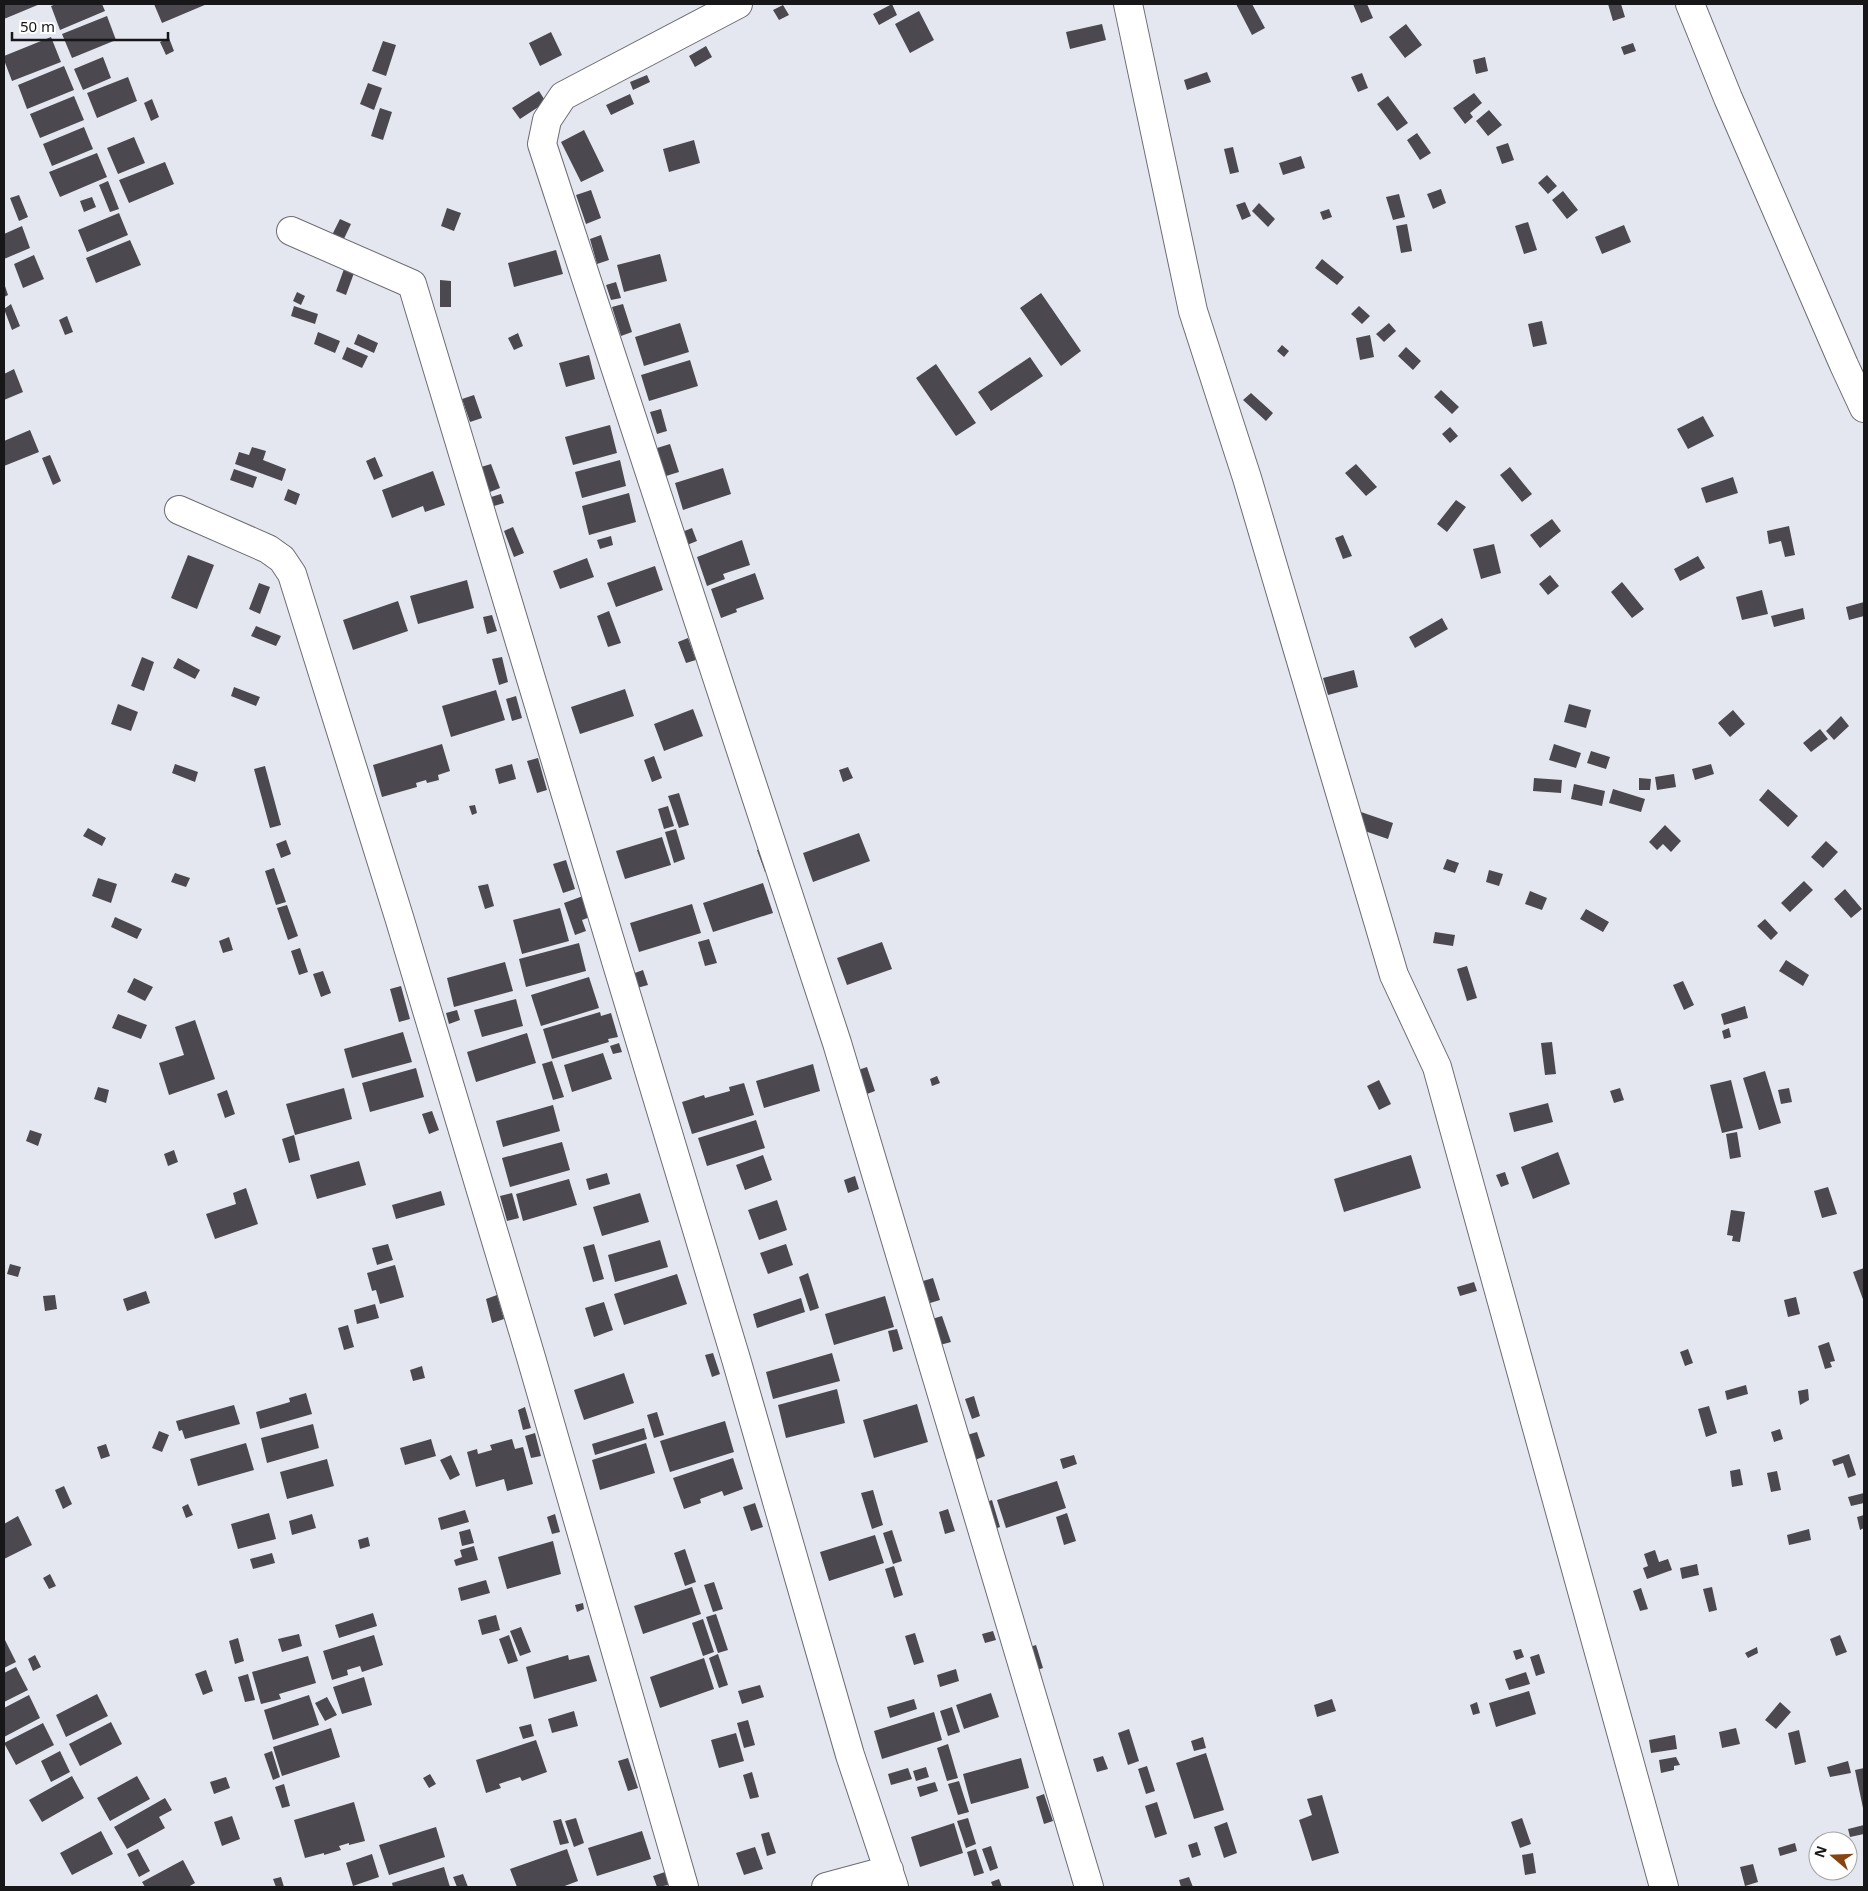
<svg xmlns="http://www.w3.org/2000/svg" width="1868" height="1891" viewBox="0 0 1868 1891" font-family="'Noto Sans',sans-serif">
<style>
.building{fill:#4b484f}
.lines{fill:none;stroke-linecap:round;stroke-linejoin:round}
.minor-casing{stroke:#6b6c74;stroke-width:30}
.minor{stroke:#fff;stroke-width:28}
</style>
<rect width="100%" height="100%" fill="#e5e7f0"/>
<path class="building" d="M4,4H40L4,19Z
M56,4H102L105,11L60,30L51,6Z
M154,4H207L162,23Z
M892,4L897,15L879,25L873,14Z
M1236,4H1252L1265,28L1252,35Z
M1353,4H1367L1373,18L1361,23Z
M1608,4H1621L1625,17L1613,21Z
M783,5L789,15L779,20L773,10Z
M919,11L934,40L910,53L895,24Z
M107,16L116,40L72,58L62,34Z
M1102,24L1106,40L1070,49L1066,32Z
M1406,24L1422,45L1405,58L1389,37Z
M551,32L562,55L540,66L529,43Z
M51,37L61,62L12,81L4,60V56Z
M169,38L174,51L166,55L160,42Z
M383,41L396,45L386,76L372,71Z
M1633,43L1636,51L1624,55L1621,47Z
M706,46L712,57L695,67L689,56Z
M103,57L111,78L83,90L74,69Z
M1485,57L1488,71L1476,74L1473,60Z
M64,66L74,90L27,109L18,85Z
M1207,72L1211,82L1187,90L1184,80Z
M1362,73L1368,88L1358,92L1351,77Z
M647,75L650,82L633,90L630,82Z
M128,77L137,101L97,118L87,93Z
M368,83L382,88L374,110L360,104Z
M539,91L546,102L520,119L512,108Z
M1474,93L1482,103L1470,113L1473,117L1465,124L1453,108Z
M630,94L634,104L611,115L606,105Z
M74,96L84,120L40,138L30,114Z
M1388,96L1408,123L1397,131L1377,104Z
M152,99L159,117L151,121L144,103Z
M380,108L392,112L383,140L371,136Z
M1489,110L1502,125L1488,136L1476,121Z
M84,127L93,149L52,166L43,144Z
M584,130L604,171L581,182L561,142Z
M1417,133L1431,153L1420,160L1407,140Z
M134,137L145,163L118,174L107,148Z
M694,140L700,163L669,172L663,149Z
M1508,143L1514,160L1502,164L1496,147Z
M1233,147L1239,172L1230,174L1224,149Z
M97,153L107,177L60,197L49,172Z
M1301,156L1305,168L1283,175L1279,163Z
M165,162L174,184L129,203L119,180Z
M1547,175L1557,186L1548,194L1538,183Z
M108,181L119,209L110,212L99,185Z
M1441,189L1446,203L1433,209L1427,194Z
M591,190L601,218L586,224L576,195Z
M1563,191L1578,210L1567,219L1552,200Z
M1399,194L1405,217L1393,220L1386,197Z
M19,195L28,217L19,221L10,198Z
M92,197L96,207L84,212L80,201Z
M1245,202L1251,216L1242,220L1236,205Z
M1259,203L1275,219L1268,227L1252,211Z
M447,208L461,213L454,231L441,226Z
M1329,209L1332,217L1323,220L1320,212Z
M119,213L128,235L87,252L78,230Z
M340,219L351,224L341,245L330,239Z
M1528,222L1537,250L1524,254L1515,226Z
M1407,224L1412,251L1401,253L1396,226Z
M1624,225L1631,242L1602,254L1595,237Z
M22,226L30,248L4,259V234Z
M601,235L609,260L597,264L590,239Z
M130,240L141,265L96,283L86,258Z
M556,250L563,274L514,287L508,263Z
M660,254L667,281L624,292L617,265Z
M34,255L44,279L23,288L14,264Z
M1322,259L1344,277L1337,285L1315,268Z
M344,269L354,273L346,295L336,291Z
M440,280L451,281V307H440Z
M616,282L621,298L611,300L606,285Z
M4,283L8,295L4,297Z
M297,292L305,296L301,305L293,301Z
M1041,293L1081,351L1061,366L1020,308Z
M11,304L20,326L12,330L4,309Z
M623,304L632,332L621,336L612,307Z
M294,306L318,314L315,324L291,316Z
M1359,306L1370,316L1362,324L1351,314Z
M67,316L73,332L65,335L59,320Z
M1542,321L1547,344L1533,347L1528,324Z
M680,323L689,352L644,366L635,337Z
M1389,323L1396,331L1384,342L1376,334Z
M318,332L340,341L335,353L314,344Z
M518,333L523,346L514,350L508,338Z
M358,334L378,343L374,353L354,344Z
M1370,335L1374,357L1360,360L1356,338Z
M1282,345L1289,351L1284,357L1277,351Z
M347,347L368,356L362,368L342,359Z
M1406,347L1421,361L1413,370L1398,356Z
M589,355L595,379L566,387L559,363Z
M1030,357L1043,376L991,411L978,392Z
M690,360L698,386L649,401L641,375Z
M936,364L976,423L956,436L916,378Z
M14,369L23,392L4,400V374Z
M1441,390L1459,407L1452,414L1434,397Z
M1251,393L1273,413L1266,421L1243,400Z
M474,395L482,418L470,422L462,399Z
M661,409L667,431L657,434L650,412Z
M1703,416L1714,436L1688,449L1677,429Z
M610,425L617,453L573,465L565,437Z
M1450,427L1458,436L1450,443L1442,434Z
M30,430L39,452L4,466V441Z
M670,444L679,472L666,476L657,448Z
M252,447L266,451L263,460L286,469L282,481L235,464L239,452L249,455Z
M50,455L61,481L53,485L42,458Z
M375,457L383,476L374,480L366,461Z
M620,460L626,486L582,498L575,472Z
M491,464L500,488L490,492L481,467Z
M1356,464L1377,487L1366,496L1345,473Z
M1510,467L1532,494L1522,502L1500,475Z
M723,468L731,494L683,510L675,483Z
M234,469L257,477L253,488L230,480Z
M433,471L445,505L425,512L423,506L392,518L382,490Z
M1733,477L1738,493L1706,503L1701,488Z
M288,489L300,494L296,505L284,500Z
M629,493L636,522L589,535L582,506Z
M501,494L504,503L494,506L491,497Z
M1456,500L1466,507L1447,532L1437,524Z
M1552,519L1561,531L1540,548L1530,535Z
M1789,526L1795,555L1785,557L1781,541L1769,544L1767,531Z
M513,527L524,553L514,557L504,531Z
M692,528L697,541L687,545L682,532Z
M1343,535L1352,556L1343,559L1335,538Z
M611,536L613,545L600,549L597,540Z
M742,540L750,565L723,574L725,579L707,586L697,557Z
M1494,544L1501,573L1481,579L1473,549Z
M188,555L214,565L197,609L171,598Z
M1698,556L1705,568L1680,581L1674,569Z
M587,558L594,577L560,589L553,571Z
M655,566L663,590L616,607L607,583Z
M755,573L764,599L736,609L737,612L721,618L711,589Z
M1550,575L1559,586L1548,595L1539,584Z
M467,580L474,608L418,624L410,596Z
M1622,582L1644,609L1632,618L1611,592Z
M259,583L270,587L260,614L249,609Z
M1762,590L1768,614L1742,620L1736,597Z
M398,601L408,631L353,650L343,620Z
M1864,602V616L1849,620L1846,607Z
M1803,608L1805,619L1774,627L1771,616Z
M609,611L621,643L608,647L597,616Z
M492,615L497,631L487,634L483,617Z
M1442,618L1448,629L1415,648L1409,637Z
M256,626L281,636L276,646L251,636Z
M688,638L696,660L686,663L678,642Z
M142,657L154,662L144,691L131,686Z
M502,657L508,682L499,685L492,659Z
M178,658L200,670L195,679L173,668Z
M1354,670L1358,687L1328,695L1323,678Z
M234,687L260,697L256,706L231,696Z
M625,689L634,716L580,734L571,707Z
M496,690L505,720L451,737L442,706Z
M516,696L522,718L512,721L506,699Z
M118,704L138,712L131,731L111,724Z
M1569,704L1591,710L1586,728L1564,722Z
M693,709L703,736L664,751L654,724Z
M1733,710L1745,724L1730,737L1718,723Z
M1841,716L1849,726L1834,740L1826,731Z
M1820,729L1828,739L1811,752L1803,743Z
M442,744L450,771L438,775L439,780L427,783L426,780L416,783L417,787L382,797L373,765Z
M1554,744L1581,753L1576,768L1549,760Z
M1591,751L1610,757L1606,769L1587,763Z
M654,756L662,778L652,782L644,760Z
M538,758L547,790L537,793L527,761Z
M175,764L198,772L195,782L172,773Z
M512,764L516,779L499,784L495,769Z
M1711,764L1714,774L1695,780L1692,769Z
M265,766L281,825L270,828L254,769Z
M848,767L853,778L843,782L839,770Z
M1674,774L1676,787L1657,790L1655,777Z
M1534,778L1562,780L1561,793L1533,791Z
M1639,778L1651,779L1650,790H1639Z
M1574,784L1605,791L1602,806L1571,799Z
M1613,789L1645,799L1641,812L1609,803Z
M1768,789L1798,816L1788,827L1759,800Z
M679,793L689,825L679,828L668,796Z
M475,805L477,813L472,815L469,806Z
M668,806L674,826L664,829L658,809Z
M1361,812L1393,823L1388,839L1356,828Z
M1665,825L1681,841L1671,852L1663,844L1657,850L1649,842Z
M88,828L106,838L102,846L83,836Z
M676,829L685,859L674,863L665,832Z
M859,833L870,861L813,882L803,853Z
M662,837L671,865L625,879L616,851Z
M286,840L291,854L281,858L276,844Z
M1826,841L1838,852L1823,868L1811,857Z
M767,847L775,869L765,872L757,850Z
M1447,859L1459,863L1455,873L1443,869Z
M566,860L575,889L563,893L553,864Z
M274,868L286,902L276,905L265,871Z
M1489,870L1503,874L1499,886L1486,882Z
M175,873L190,878L186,887L171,882Z
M98,878L117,884L111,903L92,896Z
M1804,881L1813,890L1790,912L1781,903Z
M763,883L773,913L713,932L703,903Z
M488,884L494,906L485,909L478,886Z
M1845,889L1862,909L1851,918L1834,899Z
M1530,891L1547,898L1542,910L1525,904Z
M583,896L590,917L582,920L586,931L575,935L564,903Z
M692,904L701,933L639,952L630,923Z
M287,905L298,936L288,940L277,908Z
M560,908L569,941L522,954L513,920Z
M1586,909L1609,922L1603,932L1580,919Z
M115,917L142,929L137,939L111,927Z
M1765,919L1778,933L1771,940L1757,926Z
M1435,932L1455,935L1453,946L1433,943Z
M229,937L233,950L223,953L219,941Z
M709,939L717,963L705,966L698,942Z
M882,942L892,969L847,985L837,958Z
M579,943L586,971L526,987L519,959Z
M300,948L308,972L299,975L291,951Z
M1786,960L1809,975L1803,986L1779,971Z
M505,962L513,991L454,1007L447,978Z
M1467,966L1477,998L1467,1001L1457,969Z
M643,970L648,985L637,988L632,974Z
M323,971L331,993L321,997L313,974Z
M589,977L599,1008L541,1026L531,995Z
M134,978L153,987L145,1001L127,992Z
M1683,981L1694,1005L1684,1010L1673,985Z
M401,986L410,1019L399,1022L390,989Z
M516,999L523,1026L482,1037L474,1010Z
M1745,1006L1748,1018L1724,1025L1721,1014Z
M457,1010L460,1020L449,1024L446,1013Z
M600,1012L601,1016L611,1013L618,1037L608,1039L609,1042L552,1059L543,1029Z
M118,1014L147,1025L141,1039L112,1028Z
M195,1020L215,1079L169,1095L159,1063L184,1055L175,1027Z
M1729,1028L1731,1037L1724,1039L1722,1031Z
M403,1032L412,1062L352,1078L344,1049Z
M527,1033L536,1063L476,1082L467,1052Z
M1552,1042L1556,1074L1545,1075L1541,1043Z
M619,1043L622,1052L613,1054L610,1046Z
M603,1053L612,1079L572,1092L564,1065Z
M552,1061L564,1097L553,1100L542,1064Z
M813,1064L820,1091L764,1108L756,1081Z
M867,1067L875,1091L867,1094L858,1070Z
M416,1068L424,1097L370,1112L362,1083Z
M1765,1071L1781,1123L1759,1130L1743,1078Z
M937,1076L940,1083L932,1086L930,1079Z
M1379,1080L1391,1104L1379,1110L1367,1086Z
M1731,1080L1743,1128L1722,1133L1710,1085Z
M744,1083L754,1115L692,1134L682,1102L704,1095L705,1098L730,1091L729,1087Z
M98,1087L109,1090L106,1103L94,1099Z
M344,1088L352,1119L295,1135L286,1104Z
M1620,1088L1624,1100L1614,1103L1610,1091Z
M1789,1088L1792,1102L1781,1104L1778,1090Z
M227,1090L235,1114L225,1118L217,1094Z
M1548,1103L1553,1122L1514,1132L1509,1113Z
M553,1105L560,1131L503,1147L496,1121Z
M432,1111L439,1130L429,1134L422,1114Z
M756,1120L765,1148L707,1166L698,1138Z
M30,1130L42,1134L38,1146L26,1141Z
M1737,1132L1741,1157L1730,1159L1726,1134Z
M294,1135L300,1160L289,1163L282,1139Z
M562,1142L570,1170L510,1187L502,1158Z
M174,1150L178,1162L168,1166L164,1154Z
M1558,1152L1570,1184L1533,1199L1521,1167Z
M763,1155L772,1180L745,1190L736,1165Z
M1411,1155L1421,1188L1344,1212L1334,1179Z
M359,1161L366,1185L317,1199L310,1175Z
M1505,1172L1509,1184L1501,1187L1496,1175Z
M607,1173L610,1184L589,1190L586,1179Z
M855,1176L859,1189L848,1193L844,1180Z
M569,1179L577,1205L523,1221L516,1194Z
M1828,1187L1837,1214L1822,1218L1814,1191Z
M246,1188L258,1224L215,1239L206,1214L236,1204L233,1193Z
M441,1191L445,1205L396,1219L392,1205Z
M512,1193L519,1218L507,1221L500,1196Z
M640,1193L649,1222L602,1236L593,1207Z
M777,1200L787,1230L759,1240L748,1210Z
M1731,1210L1745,1212L1740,1242L1732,1241L1733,1236L1727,1235Z
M660,1240L668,1267L615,1282L608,1255Z
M388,1244L393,1260L377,1265L372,1248Z
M594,1244L604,1279L593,1282L583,1247Z
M786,1244L793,1265L768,1274L760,1253Z
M10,1264L21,1267L18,1277L7,1274Z
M395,1265L404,1297L380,1304L376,1290L372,1291L367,1273Z
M1864,1268V1302L1853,1272Z
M808,1273L819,1308L810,1311L799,1277Z
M677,1274L687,1304L624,1325L614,1294Z
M933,1278L940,1300L930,1303L923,1281Z
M1474,1282L1477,1291L1460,1296L1457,1287Z
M146,1291L150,1303L127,1311L123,1299Z
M55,1295L57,1309L45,1311L43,1296Z
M497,1295L504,1319L492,1323L486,1299Z
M885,1296L894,1327L834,1345L825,1314Z
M1796,1297L1800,1314L1788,1317L1784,1300Z
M801,1298L805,1312L757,1328L753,1314Z
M604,1302L613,1330L594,1337L585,1308Z
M375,1304L379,1318L357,1324L354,1310Z
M942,1316L951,1342L940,1345L932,1319Z
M348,1325L354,1347L344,1350L338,1328Z
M897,1329L903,1349L893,1352L888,1331Z
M1829,1342L1835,1361L1830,1362L1832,1367L1825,1369L1818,1346Z
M1688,1349L1693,1363L1685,1366L1680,1352Z
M713,1353L720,1374L712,1377L705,1355Z
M832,1353L840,1381L773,1399L766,1372Z
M422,1366L425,1378L413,1381L410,1370Z
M624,1373L634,1403L584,1420L574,1390Z
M1746,1385L1748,1394L1727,1400L1725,1391Z
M837,1389L845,1423L786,1438L778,1405Z
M1808,1389L1809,1400L1800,1405L1798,1391Z
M306,1393L312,1414L260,1429L256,1412L290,1402L289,1398Z
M974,1396L980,1416L972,1419L965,1399Z
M917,1404L928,1442L874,1458L863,1420Z
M234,1405L240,1424L185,1439L182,1430L179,1431L176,1421Z
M1709,1406L1717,1433L1706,1437L1698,1409Z
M525,1407L531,1428L523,1430L518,1410Z
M657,1412L664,1435L654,1438L647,1415Z
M725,1421L734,1452L670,1472L660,1441Z
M313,1424L319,1448L267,1463L261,1438Z
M644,1428L647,1439L595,1455L592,1444Z
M1780,1429L1783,1439L1774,1442L1771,1432Z
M159,1431L169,1435L162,1452L152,1448Z
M977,1432L985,1456L975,1460L967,1435Z
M535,1433L541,1456L531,1458L525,1436Z
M431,1439L436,1456L405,1465L400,1448Z
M512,1439L515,1449L523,1447L533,1484L507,1491L504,1479L476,1487L467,1452L477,1449L478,1454L492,1450L490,1445Z
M246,1443L254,1470L198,1486L190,1459Z
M646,1443L655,1473L600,1490L592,1460Z
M106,1444L110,1456L101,1459L97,1447Z
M1849,1454L1856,1475L1848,1478L1843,1463L1834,1466L1832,1460Z
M451,1455L460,1475L450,1480L440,1460Z
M1074,1455L1077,1464L1063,1469L1060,1459Z
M733,1458L743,1489L724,1496L722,1491L700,1499L701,1503L684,1509L673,1478Z
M327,1459L334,1486L287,1499L280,1472Z
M1740,1469L1743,1485L1732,1487L1730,1471Z
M1777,1471L1781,1490L1771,1492L1767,1473Z
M1057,1481L1066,1508L1006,1528L997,1500Z
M64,1486L72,1504L63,1509L55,1490Z
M873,1490L883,1525L872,1529L861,1493Z
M1864,1493V1503L1851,1506L1848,1497Z
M992,1500L1000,1527L989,1531L980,1504Z
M755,1503L763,1527L751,1531L743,1507Z
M188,1504L193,1515L186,1518L182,1507Z
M948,1509L955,1531L945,1534L939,1512Z
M465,1510L469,1522L441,1530L438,1518Z
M269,1513L276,1539L238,1549L231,1524Z
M1067,1513L1076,1541L1064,1545L1056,1517Z
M312,1514L316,1528L292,1535L289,1521Z
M555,1514L560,1532L552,1534L547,1517Z
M1864,1515V1528L1860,1530L1857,1517Z
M18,1516L32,1545L4,1559V1524Z
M470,1529L474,1543L462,1546L459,1532Z
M1809,1529L1811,1540L1789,1545L1787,1535Z
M892,1530L902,1561L893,1564L883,1533Z
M875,1535L884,1563L829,1581L820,1552Z
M368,1537L370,1546L360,1549L358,1540Z
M553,1541L561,1574L507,1589L498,1557Z
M474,1546L478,1560L456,1566L454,1560L462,1557L460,1550Z
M685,1549L696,1582L685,1586L674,1553Z
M1655,1550L1659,1562L1668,1559L1672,1570L1647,1579L1643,1568L1648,1566L1644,1554Z
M272,1553L275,1563L253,1569L250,1559Z
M1697,1564L1699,1575L1682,1579L1680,1568Z
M894,1566L903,1595L894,1598L885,1569Z
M50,1574L56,1586L49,1589L43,1578Z
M486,1580L490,1593L461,1601L458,1588Z
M714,1582L723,1609L713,1612L704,1585Z
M692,1587L701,1614L643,1634L634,1606Z
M1712,1587L1717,1610L1709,1612L1703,1589Z
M1641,1588L1648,1609L1640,1611L1633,1591Z
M583,1603L584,1609L577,1612L575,1605Z
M373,1613L377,1626L339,1638L335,1625Z
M716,1614L728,1650L718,1653L706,1617Z
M496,1615L500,1630L482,1635L478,1620Z
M703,1619L714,1652L703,1656L692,1623Z
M521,1627L531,1652L520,1656L510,1631Z
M993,1631L996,1640L985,1643L982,1634Z
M915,1633L924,1662L914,1665L905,1636Z
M299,1634L302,1646L282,1652L278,1639Z
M374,1635L383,1665L362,1672L360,1666L347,1670L348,1675L332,1680L323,1651Z
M509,1635L518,1661L508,1664L499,1639Z
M1840,1635L1847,1652L1836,1656L1830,1639Z
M4,1638L16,1662L4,1668Z
M238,1638L244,1661L235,1664L229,1641Z
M1036,1645L1043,1668L1031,1672L1023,1649Z
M1757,1647L1758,1653L1748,1658L1745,1653Z
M1521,1649L1524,1657L1516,1660L1513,1651Z
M718,1654L728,1685L719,1688L709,1658Z
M1539,1654L1545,1673L1536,1676L1530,1657Z
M35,1655L41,1667L33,1671L28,1659Z
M568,1655L569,1660L589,1655L597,1681L534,1699L526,1667Z
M308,1656L316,1683L279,1694L281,1699L261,1704L252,1672Z
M704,1658L714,1689L660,1708L650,1677Z
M16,1667L28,1690L4,1702V1673Z
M956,1669L959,1681L940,1687L937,1675Z
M206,1670L213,1691L203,1695L195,1674Z
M1526,1672L1530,1684L1509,1690L1505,1679Z
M248,1674L255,1700L245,1702L238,1677Z
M364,1677L372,1705L342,1714L333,1687Z
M760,1685L764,1697L742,1704L738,1691Z
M1529,1691L1536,1714L1496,1727L1489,1703Z
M991,1693L999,1717L964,1729L956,1705Z
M97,1694L108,1716L66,1737L56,1715Z
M29,1695L40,1718L4,1737V1708Z
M309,1695L319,1725L273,1740L264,1710Z
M327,1697L337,1715L325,1721L315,1703Z
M914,1699L917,1709L890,1718L887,1707Z
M1332,1699L1336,1711L1317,1717L1314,1705Z
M1477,1702L1480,1713L1473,1715L1470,1705Z
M1780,1702L1791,1712L1776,1729L1765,1720Z
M952,1707L960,1732L948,1736L940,1711Z
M574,1711L578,1726L552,1733L548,1719Z
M934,1712L942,1740L882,1759L874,1731Z
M748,1720L755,1745L744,1748L737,1723Z
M111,1722L122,1744L80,1766L69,1744Z
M43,1723L54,1745L16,1765L4,1743Z
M531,1724L534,1736L523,1739L519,1727Z
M331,1728L340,1757L282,1776L273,1747Z
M1736,1728L1740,1744L1722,1748L1719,1732Z
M1129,1729L1139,1761L1128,1765L1118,1733Z
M1799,1730L1806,1762L1795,1765L1788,1733Z
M736,1733L744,1761L719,1768L711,1740Z
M1675,1735L1677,1749L1651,1753L1649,1740Z
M1203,1737L1206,1748L1194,1751L1191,1741Z
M536,1740L547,1772L522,1781L520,1777L499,1784L501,1788L486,1793L476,1760Z
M948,1744L958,1778L947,1781L937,1748Z
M60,1751L70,1772L51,1782L41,1761Z
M272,1751L280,1777L273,1780L264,1754Z
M1206,1753L1224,1810L1194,1819L1176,1763Z
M1103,1756L1108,1769L1097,1772L1093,1759Z
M1676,1757L1680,1765L1674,1766V1770L1661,1773L1659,1760Z
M628,1758L638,1788L628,1791L618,1761Z
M1021,1758L1029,1788L971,1804L963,1774Z
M1848,1761L1851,1773L1830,1777L1827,1767Z
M1147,1766L1155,1791L1146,1794L1138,1769Z
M926,1767L929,1777L916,1781L913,1771Z
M908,1768L912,1779L891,1785L888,1774Z
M1864,1768V1808H1863L1855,1770Z
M752,1772L759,1797L750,1799L743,1775Z
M430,1774L436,1784L429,1788L423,1778Z
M72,1776L84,1798L42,1822L29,1800Z
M137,1776L150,1799L110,1821L97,1798Z
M226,1777L230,1788L214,1794L210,1782Z
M959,1781L969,1812L958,1815L948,1784Z
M935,1782L938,1791L920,1797L917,1787Z
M284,1784L290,1806L282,1808L275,1787Z
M1044,1794L1053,1821L1044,1824L1036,1797Z
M1322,1795L1339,1853L1312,1861L1299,1820L1312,1815L1307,1799Z
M165,1798L172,1810L159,1817L165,1828L127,1849L114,1827Z
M354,1802L365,1841L349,1845V1843L339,1846L341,1850L324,1855V1853L305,1858L294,1820Z
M1157,1802L1167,1834L1155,1838L1145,1806Z
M232,1816L240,1839L222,1846L214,1822Z
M576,1818L584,1843L574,1847L565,1821Z
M968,1818L976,1844L966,1848L957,1821Z
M1522,1818L1531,1844L1520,1848L1511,1822Z
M561,1819L569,1843L560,1845L553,1821Z
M1227,1822L1237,1853L1224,1858L1214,1827Z
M954,1823L963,1853L920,1867L911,1837Z
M1864,1825V1834L1850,1837L1848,1829Z
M436,1827L445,1857L389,1875L379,1845Z
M101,1831L113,1854L72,1875L60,1853Z
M642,1831L651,1859L597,1876L588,1848Z
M769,1832L776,1853L767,1856L761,1834Z
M1197,1842L1201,1855L1192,1858L1188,1845Z
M1848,1842L1853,1857L1848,1859Z
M1795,1843L1797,1851L1780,1856L1778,1848Z
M991,1846L998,1868L990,1871L982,1849Z
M755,1847L763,1869L744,1875L736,1853Z
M138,1849L150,1871L139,1877L127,1854Z
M567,1849L578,1881L562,1887H517L510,1869Z
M976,1849L984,1873L974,1876L967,1852Z
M1533,1853L1536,1873L1525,1875L1522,1855Z
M372,1854L379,1877L353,1886L346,1863Z
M183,1860L195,1883L188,1887H145L142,1882Z
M1753,1864L1758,1882L1745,1886L1740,1867Z
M444,1867L450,1887H393L392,1883Z
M665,1872L669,1885L657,1887L653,1876Z
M463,1874L468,1887H457L453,1877Z
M281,1877L284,1887H276L273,1879Z
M1189,1877L1193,1887H1181L1179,1880Z
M999,1879L1002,1887H993L991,1882Z"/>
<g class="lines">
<g class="minor-casing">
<path id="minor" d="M738,4L563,96L547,120L542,144L837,1043L1089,1887
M1128,4L1193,311L1247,478L1394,975L1437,1067L1664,1887
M1690,4L1728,98L1844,365L1864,408
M291,231L412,284L736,1359L850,1755L894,1887
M179,510L268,549L282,559L292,574L399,917L530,1354L684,1887
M826,1887L889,1870"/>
</g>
<use href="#minor" class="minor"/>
</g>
<rect width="1868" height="1891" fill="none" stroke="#17171a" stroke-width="10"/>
<g transform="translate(1833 1856) rotate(289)"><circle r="24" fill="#ffffff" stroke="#a2a2a3"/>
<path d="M0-4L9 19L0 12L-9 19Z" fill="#854410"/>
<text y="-8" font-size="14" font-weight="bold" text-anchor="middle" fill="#17171a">N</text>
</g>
<path d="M12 32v8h156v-8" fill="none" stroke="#17171a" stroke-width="2.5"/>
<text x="20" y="32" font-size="15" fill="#17171a" stroke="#ffffff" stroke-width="4" paint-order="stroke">50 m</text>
</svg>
